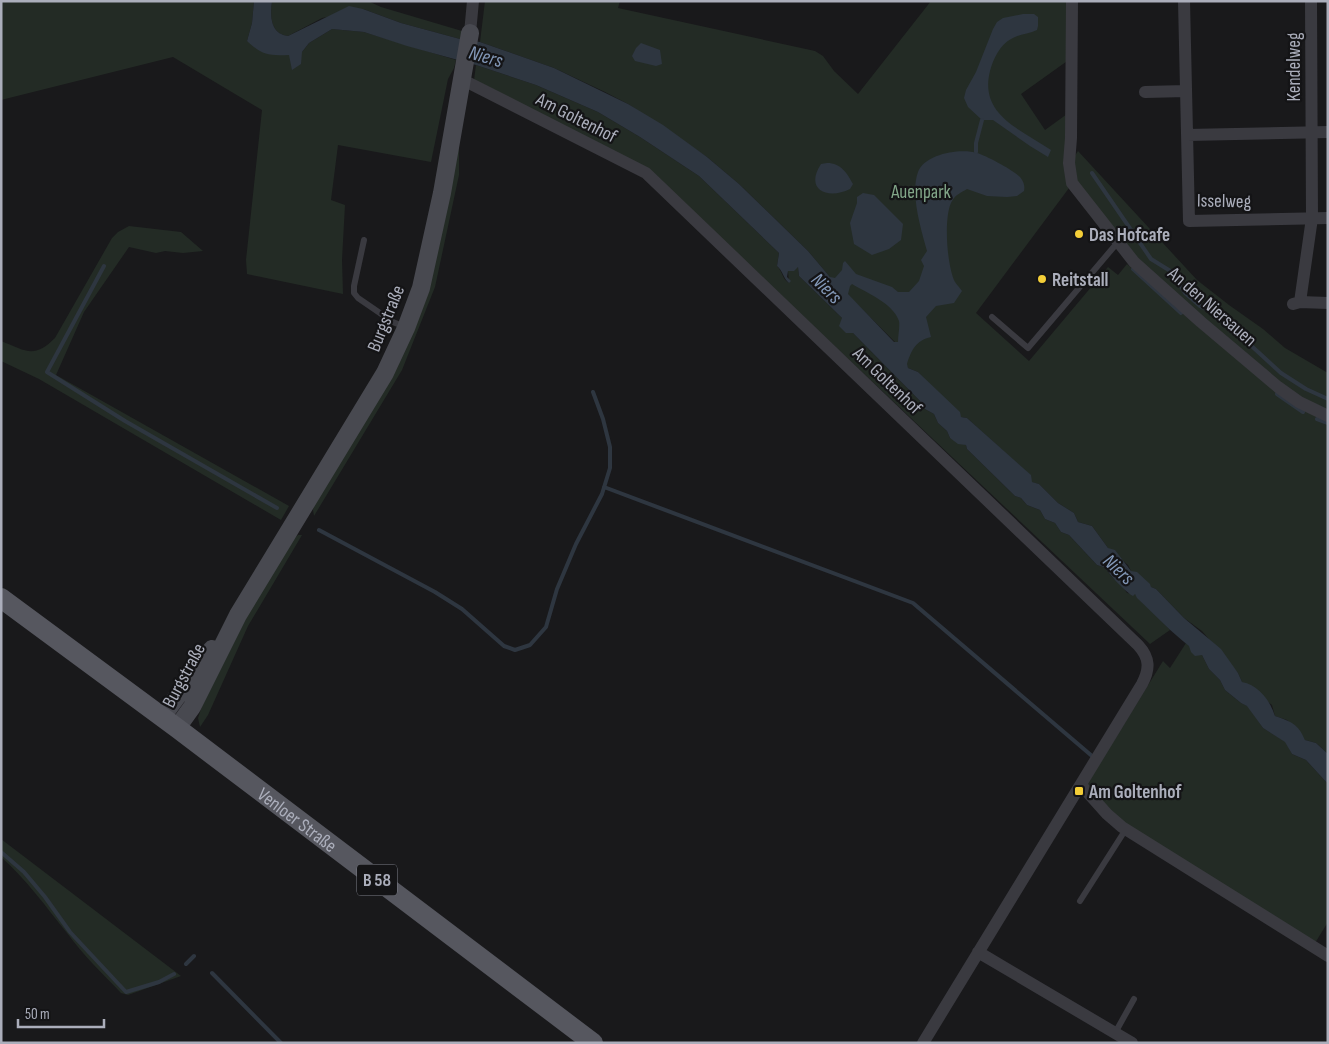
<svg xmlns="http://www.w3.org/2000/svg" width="1329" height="1044" viewBox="0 0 1329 1044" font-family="'Sofia Sans Condensed',sans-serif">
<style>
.green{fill:#232b25;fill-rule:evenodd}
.water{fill:#2e3640;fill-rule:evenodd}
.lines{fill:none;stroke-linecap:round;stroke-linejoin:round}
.stream{stroke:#2e3640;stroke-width:4}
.lane{stroke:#3a3a40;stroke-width:6}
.street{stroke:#3a3a40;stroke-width:12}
.secondary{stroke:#484950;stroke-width:18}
.primary{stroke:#56575f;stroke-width:20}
.poi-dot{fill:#f4ce38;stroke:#141416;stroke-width:2}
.labels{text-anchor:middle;stroke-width:4.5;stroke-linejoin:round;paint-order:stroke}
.shield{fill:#141416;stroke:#7e808a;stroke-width:1}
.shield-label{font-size:18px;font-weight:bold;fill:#abaebb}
.street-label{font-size:19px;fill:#abaebb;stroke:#141416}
.park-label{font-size:19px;fill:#82a689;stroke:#141416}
.poi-label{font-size:19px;font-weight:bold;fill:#abaebb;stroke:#141416;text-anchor:start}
.water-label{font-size:20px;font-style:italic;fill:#8297b6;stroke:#141416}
</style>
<rect width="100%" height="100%" fill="#19191b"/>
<path class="green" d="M1,1H254L252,23L247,41L302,52L309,43L332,29L364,32L456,60L454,68L448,79L431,162L338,145L331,200L345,205L342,260L343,294L247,274L246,260L262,110L173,57L1,100Z
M272,1H368L381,7L462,31L460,39L401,23L363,9L322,18L288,36C270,34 270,15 272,1Z
M485,1H620L618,8L815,51L823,56L834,71L858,94L931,1H1072L1070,59L1021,94L1045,130L1074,109V157L1078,151L1197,280L1229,305L1263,329L1285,348L1328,373V754L1316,743L1305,740L1287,720L1275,716L1272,705L1242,682L1238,673L1202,631L1184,618L1156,589L1151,587L1131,571L1128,565L1108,548L1092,526L1078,522L1074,513L1058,503L1039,484L1031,482L1030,475L967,418L961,417L918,372L908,368L895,342L830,277L808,251L739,184L707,157L628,104L605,92L554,68L480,42ZM1072,184L1134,262L1207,334L1127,264L1118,275L1108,267L1029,361L976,313Z
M476,65L536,85L598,112L640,137L699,176L779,253L777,266C783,272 782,279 789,283L788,271L798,267L799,276L842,318L853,333L920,401L923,408L934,414L938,423L947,431L950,438L966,445L967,449L1015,496L1021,498L1027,505L1040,510L1045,519L1055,523L1061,532L1069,535L1097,565L1106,568C1110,578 1121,583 1127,593L1135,594L1170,630L1150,644L647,169L474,80Z
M459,145V175L435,287L402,370L314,516L313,510L314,504L397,368L428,289Z
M129,226L181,232L203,251L183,253L165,251L156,253L129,247L84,312L56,375L289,506L281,520L39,379L1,361V341C26,351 34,359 55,338L112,238L118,232Z
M298,535H302L248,626L208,715L200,727L198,718L202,706L243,620L292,540Z
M1186,643L1202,655L1209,669L1220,680L1225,690L1241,703L1248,706L1263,728L1286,742L1292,754L1306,760L1328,784V922L1315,943L1124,823L1110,811L1087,784L1163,661L1170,668Z
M1,839L181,976L128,995L121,993C103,974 83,955 67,933C46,907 27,880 1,857Z"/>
<path class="water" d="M254,1H272C270,15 270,34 288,36L349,6L363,9L401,23L460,39L480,42L554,68L628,104L663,125L707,157L739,184L808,251L830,277L835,278L842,270L843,263L845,261L856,274L892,287L898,292H909L919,281L924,266L921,260L927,251C921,229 910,194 918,172C925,154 960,148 977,153C987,156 1013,170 1020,177C1024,182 1025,186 1024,191L1017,196L1007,197L987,196L967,189C962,192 955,195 952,201C943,216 947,267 955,282C957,285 960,288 962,291L954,303L936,306L926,317L931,337C916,340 911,351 907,364L908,368L918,372L960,412L961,417L967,418L1031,475L1032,482L1039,484L1058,503L1074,513L1078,522L1092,526L1108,548L1115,550L1131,571L1137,572L1150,584L1151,587L1156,589L1184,618L1221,649L1238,673L1242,682C1258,685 1270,700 1275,716C1292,722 1298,724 1305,740L1316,743L1328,754V784L1306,760L1292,754L1285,742L1263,728L1247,706L1241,703L1225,690L1220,680L1209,669L1202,655L1195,656L1191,652L1189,646C1171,632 1154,614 1137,598L1135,594L1133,596C1127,593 1108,574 1106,568L1097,565L1069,535L1061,532L1055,523L1045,519L1040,510L1027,505L1021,498L1015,496L967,449L966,445L958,444L950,438L947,431L938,423L934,414L923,408L920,401L853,333H846L839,326L842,318L799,276L798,267L794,271H788L787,277L791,281L789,283C783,278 783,271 777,266L779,253L699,176L640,137L598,112L536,85L476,65L407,46L364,32L332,29L309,43L302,52L301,64L292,70L289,55C268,56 262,55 247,41L252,23ZM852,284C867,293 893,303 899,321C900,327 898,335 898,342H894L848,294L850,286Z
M1023,14H1034L1038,17V26L1037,30C1029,34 1019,34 1011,39C1000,45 993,59 990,71C979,115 1020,129 1051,150L1048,157L1030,146L993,120H982L968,107L964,98L966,90L976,72L993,29L997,22L1003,18Z
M641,43L660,50L662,64L656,66L635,61L632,56L636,48Z
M827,163C841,163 847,173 853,184L850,189C828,200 804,190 821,164Z
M863,193L874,195L903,224L901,240L889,249L872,255L854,244L850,223L857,203V197Z"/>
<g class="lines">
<path class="stream" d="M976,152V143L982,120
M1092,173L1151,259L1172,272L1185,293L1200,306L1215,314L1230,330L1245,340L1281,373L1306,389L1328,399
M104,266L47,372L125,421L277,508
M1133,269L1181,313
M1277,394L1303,412
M1317,419L1328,423
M604,487L913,603L1092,756
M319,530L435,592L462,609L504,646L515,650L530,645L546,627L557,589L576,544L602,494L610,468V447L603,419L593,392
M1,852L24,872L45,897L70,932L126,992L159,982L174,974
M186,964L194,956
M212,973L281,1043"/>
<path class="lane" d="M364,240L354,286V293L358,298L393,322L405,327
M992,317L1028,348L1118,242
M1080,901L1126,829
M1115,1033L1134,999"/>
<path class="street" d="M1072,1L1071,138L1069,163L1072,183L1134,262L1201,322L1278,387L1299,402L1328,416
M1184,1L1189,221L1328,218
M470,33L473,1
M460,81L469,83L646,173L1138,645C1150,658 1150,669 1142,684L923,1043
M1145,92L1186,91
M1187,135L1328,132
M1300,302L1312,218L1311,1
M1293,304L1300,302L1328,303
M1081,785L1107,814L1122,827L1328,956
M978,952L1132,1043"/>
<path class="secondary" d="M162,717L212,649
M177,728L192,707L238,615L385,373L406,328L421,288L442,193L470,33"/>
<path class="primary" id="s1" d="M1,598L177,728L593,1043"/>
</g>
<g class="poi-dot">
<circle cx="1079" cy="234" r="5"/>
<circle cx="1042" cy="279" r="5"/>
<rect x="1074" y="786" width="10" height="10" rx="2.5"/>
</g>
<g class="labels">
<rect class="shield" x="357" y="864.5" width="40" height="31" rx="4"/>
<g class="shield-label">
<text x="377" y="886">B 58</text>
</g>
<g class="street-label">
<text transform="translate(1293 67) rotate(-90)" y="7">Kendelweg</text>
<text transform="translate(577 117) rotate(27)" y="7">Am Goltenhof</text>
<text transform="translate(1224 200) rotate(1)" y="7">Isselweg</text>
<text transform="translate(1213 306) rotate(41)" y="7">An den Niersauen</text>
<text transform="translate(385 318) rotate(-68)" y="7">Burgstraße</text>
<text transform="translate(888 380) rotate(44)" y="7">Am Goltenhof</text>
<text transform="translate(183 675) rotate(-62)" y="7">Burgstraße</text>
<text dy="7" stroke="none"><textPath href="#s1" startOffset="370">Venloer Straße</textPath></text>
</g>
<g class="park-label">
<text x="921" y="198">Auenpark</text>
</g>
<g class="poi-label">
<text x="1089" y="241">Das Hofcafe</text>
<text x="1052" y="286">Reitstall</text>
<text x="1089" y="798">Am Goltenhof</text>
</g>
<g class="water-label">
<text transform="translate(486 56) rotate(16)" y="7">Niers</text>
<text transform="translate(827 288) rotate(45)" y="7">Niers</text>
<text transform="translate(1119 569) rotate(43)" y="7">Niers</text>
</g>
</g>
<rect width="1329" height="1044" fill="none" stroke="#abaebb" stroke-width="5"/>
<path d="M18 1019v8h86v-8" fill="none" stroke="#abaebb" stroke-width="2.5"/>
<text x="25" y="1019" font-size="15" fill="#abaebb" stroke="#141416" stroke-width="4" paint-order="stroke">50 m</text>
</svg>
